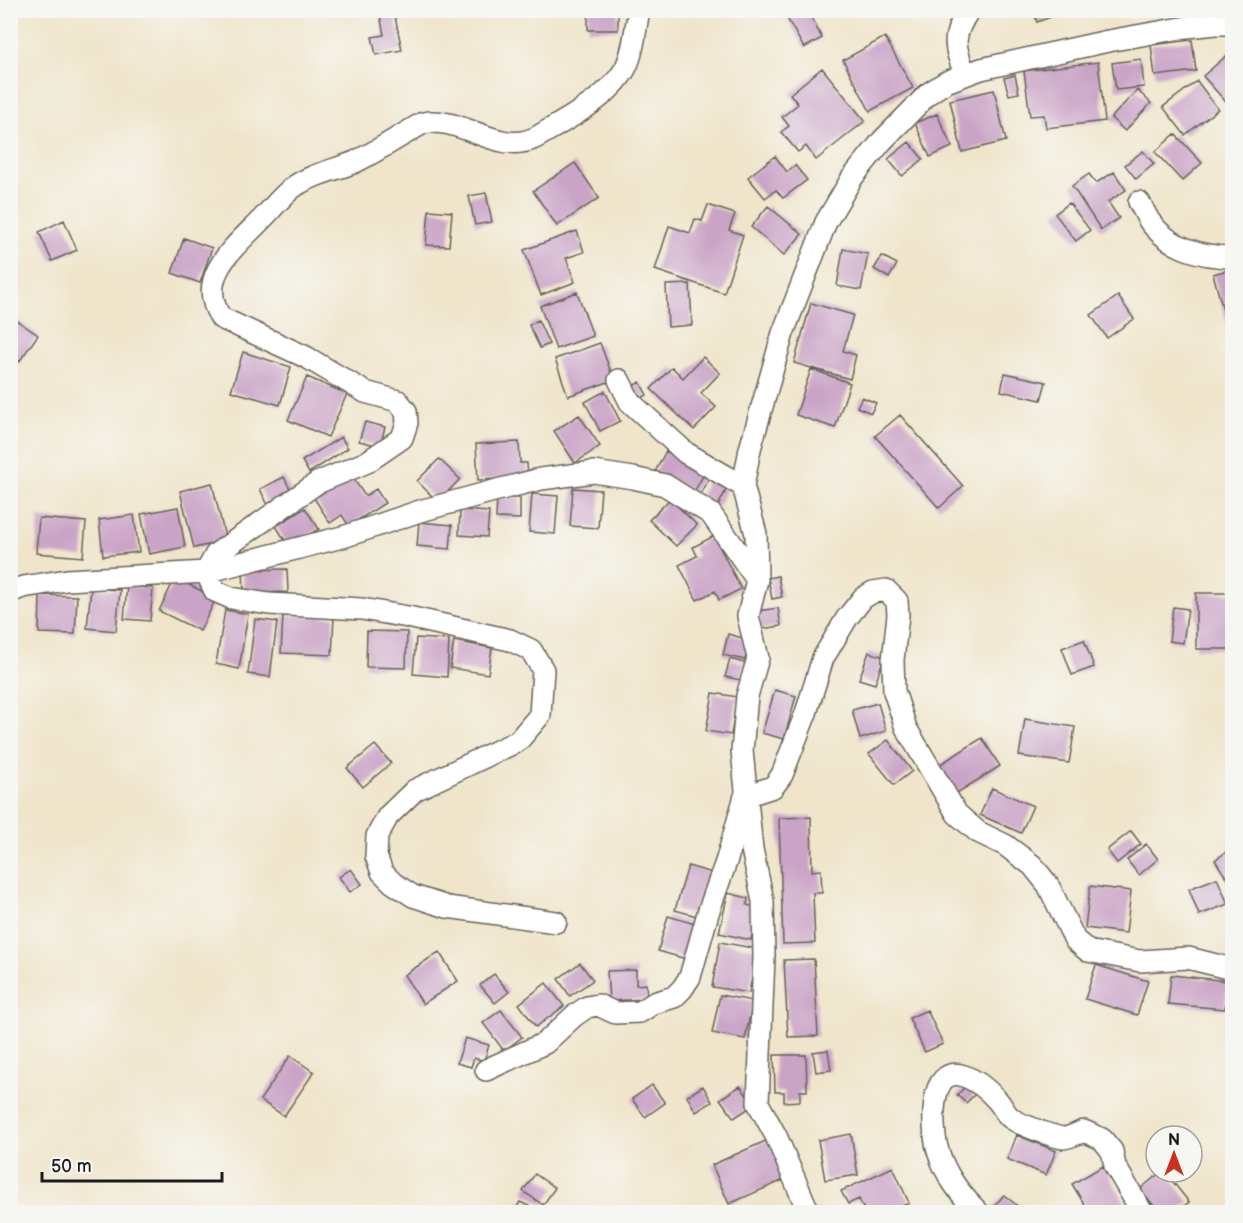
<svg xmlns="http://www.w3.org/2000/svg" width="1243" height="1223" viewBox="0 0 1243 1223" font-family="'Balsamiq Sans',sans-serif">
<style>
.building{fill:#caa4c7}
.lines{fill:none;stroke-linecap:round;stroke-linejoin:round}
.minor-casing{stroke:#666259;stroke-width:24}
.minor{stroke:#fff;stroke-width:21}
</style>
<rect width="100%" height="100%" fill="#f6f6f2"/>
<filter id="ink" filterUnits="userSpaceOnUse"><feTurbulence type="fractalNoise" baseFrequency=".0167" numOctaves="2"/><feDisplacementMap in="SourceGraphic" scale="12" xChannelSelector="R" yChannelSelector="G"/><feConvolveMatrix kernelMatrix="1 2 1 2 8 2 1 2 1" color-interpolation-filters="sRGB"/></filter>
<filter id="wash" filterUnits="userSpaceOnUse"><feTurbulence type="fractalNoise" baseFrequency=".008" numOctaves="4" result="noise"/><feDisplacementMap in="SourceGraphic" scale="24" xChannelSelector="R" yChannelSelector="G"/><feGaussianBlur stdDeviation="1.35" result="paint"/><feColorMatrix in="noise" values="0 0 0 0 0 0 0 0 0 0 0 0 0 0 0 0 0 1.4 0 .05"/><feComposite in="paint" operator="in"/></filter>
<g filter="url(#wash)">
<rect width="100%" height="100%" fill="#f0e5cb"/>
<g id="blocks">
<path class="building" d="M588,10H618V30H588Z
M802,10H807L822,38L804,48L787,18Z
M1033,10H1067V11L1037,22Z
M394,12L402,50L376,55L372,37L384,35L380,15Z
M885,37L913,88L870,111L843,60Z
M1192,40L1196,71L1155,76L1151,45Z
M1232,51V95L1225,101L1203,76Z
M1141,59L1144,87L1116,90L1112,63Z
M1098,62L1105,121L1046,128L1044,115L1030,116L1024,71Z
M822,68L865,121L816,160L806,146L798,152L781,132L789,126L782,117L798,104L790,94Z
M1015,75L1019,93L1009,95L1004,78Z
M1197,81L1218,109L1185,135L1163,107Z
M994,90L1006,141L962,152L950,100Z
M1137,90L1151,103L1125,131L1111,118Z
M937,114L952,147L930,157L915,123Z
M1175,134L1202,163L1182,181L1155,152Z
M909,142L923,159L902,176L888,159Z
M1143,151L1154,164L1136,179L1125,165Z
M775,156L787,172L795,165L807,180L783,198L776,190L765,198L748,177Z
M575,163L599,198L557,226L533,191Z
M1114,172L1126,190L1108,202L1119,218L1101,230L1072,186L1089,174L1096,183Z
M486,193L492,222L475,225L469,196Z
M1069,203L1090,230L1076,241L1055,214Z
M708,205L735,214L729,230L743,235L724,293L655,270L669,226L690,233L695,219L702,221Z
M768,206L802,234L784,255L751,227Z
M429,210L452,212L449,246L426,245Z
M64,220L77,250L52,261L39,232Z
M577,231L584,252L566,258L575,282L541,295L524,250Z
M184,238L212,248L200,283L172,273Z
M843,249L868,254L861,290L837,286Z
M882,256L897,264L889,278L874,269Z
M1232,269V334L1230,335L1213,274Z
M690,284L692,325L668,327L666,285Z
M577,292L593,336L556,349L540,306Z
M1118,296L1134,319L1107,338L1091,315Z
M811,303L853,315L843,351L856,355L850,379L794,363Z
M10,316L38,335L19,362L10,357Z
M538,320L549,344L540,348L529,325Z
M600,343L614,380L568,396L555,359Z
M243,352L291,367L280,405L231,391Z
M703,357L720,373L701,393L716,407L694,430L651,389L672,367L683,378Z
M811,369L850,383L835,428L796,415Z
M1005,373L1046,382L1041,400L1001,391Z
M307,377L347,394L328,437L288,420Z
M640,382L647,395L638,400L631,387Z
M605,391L620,421L600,431L585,402Z
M862,397L876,403L871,413L857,407Z
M579,415L600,446L575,463L554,431Z
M900,415L963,486L939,508L875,436Z
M365,422L385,427L380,446L359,441Z
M341,437L348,448L309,473L302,461Z
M519,442L520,463H527L528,478L478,480L476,444Z
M666,451L705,472L694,492L655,472Z
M439,459L460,479L438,502L417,481Z
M351,475L365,496L376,489L385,503L349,526L342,515L330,523L314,498Z
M284,477L292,493L268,505L260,489Z
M710,477L728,486L717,508L699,498Z
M212,483L226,541L194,548L180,491Z
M573,488L601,490L598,528L570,526Z
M532,494L558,496L555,534L529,532Z
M497,498H520V519L496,518Z
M670,499L697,525L676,546L649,520Z
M178,507L185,547L149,554L141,514Z
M305,508L319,529L289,547L276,526Z
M460,510L489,512L487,537L459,535Z
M134,515L139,552L103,556L99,520Z
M39,518L86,522L83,557L36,553Z
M419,522L452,525L450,549L417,546Z
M714,536L741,589L719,600L715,591L697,600L679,565L697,556L693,547Z
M287,569L288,592L244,593L243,570Z
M778,576L782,597L772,599L768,578Z
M175,578L216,598L200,631L159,611Z
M127,586L153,588L150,621L124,619Z
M91,588L120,590L116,631L87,628Z
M1196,593H1232V649H1196Z
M40,595L77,596L75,634L39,633Z
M1173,607L1188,609L1183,643L1169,641Z
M778,608L781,626L761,629L758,611Z
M225,610L248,614L239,669L216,664Z
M283,615L334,617L332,655L281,653Z
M255,619L277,622L270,677L248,674Z
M367,631L407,632L406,668L366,667Z
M728,634L750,640L745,660L723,655Z
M416,638L449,640L447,677L413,674Z
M1084,640L1094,667L1072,675L1062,648Z
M454,641L492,648L488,674L450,668Z
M869,652L884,657L875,684L859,679Z
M730,659L745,663L741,680L725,677Z
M775,690L796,696L784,739L762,733Z
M713,693L738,697L731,735L706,731Z
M878,703L886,731L860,739L852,710Z
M1025,719L1075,727L1069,763L1019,756Z
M982,738L1000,766L957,793L939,765Z
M888,740L912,771L894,785L869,754Z
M375,745L391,763L363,787L347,768Z
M992,788L1033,806L1021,833L980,815Z
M811,817L812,871L821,870L822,893H813L815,943L783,944L779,818Z
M1131,831L1141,844L1117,863L1107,850Z
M1146,844L1158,859L1139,875L1127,860Z
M1232,848V887L1215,860Z
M688,866L716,874L704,918L675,910Z
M351,869L362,884L350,892L339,877Z
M1217,878L1228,904L1199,915L1189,889Z
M1090,886L1131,891L1126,933L1085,928Z
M728,893L748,898L747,905L758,908L751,940L719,933Z
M668,916L695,924L686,959L658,951Z
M720,942L758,949L749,993L712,987Z
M439,952L458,981L423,1004L404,975Z
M814,959L818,1036L788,1037L784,960Z
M580,963L593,980L570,996L558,979Z
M1096,965L1148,981L1137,1015L1085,999Z
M636,970V985L646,984L647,999L609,1001L607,971Z
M494,974L509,992L495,1003L480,985Z
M1171,975L1228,981L1225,1009L1168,1004Z
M546,983L564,1006L536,1027L519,1004Z
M720,995L753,1001L745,1039L712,1033Z
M501,1010L522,1037L504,1051L483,1023Z
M927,1010L943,1044L925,1052L909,1018Z
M465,1038L489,1045L484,1061L474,1058L471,1067L457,1063Z
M828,1050L831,1070L816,1072L813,1052Z
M774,1055H806L807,1091H800V1101L784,1102V1092H775Z
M290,1056L314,1072L284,1116L260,1100Z
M652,1085L665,1103L645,1117L632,1099Z
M703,1086L712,1102L696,1112L687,1096Z
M740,1086L754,1105L734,1118L720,1099Z
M966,1086L975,1094L966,1103L957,1095Z
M851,1134L858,1175L825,1180L818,1140Z
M1017,1135L1056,1151L1046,1175L1007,1159Z
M770,1139L788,1178L729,1204L712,1165Z
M1103,1166L1128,1207L1119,1212H1089L1072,1184Z
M893,1167L909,1203L889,1212H865L859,1199L848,1204L841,1191Z
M1161,1172H1165L1189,1202L1176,1212H1159L1140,1189Z
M535,1174L555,1188L543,1205L523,1191Z
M1004,1195L1025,1212H989Z
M520,1202L537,1210L536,1212H514Z"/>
</g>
</g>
<g filter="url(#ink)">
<use href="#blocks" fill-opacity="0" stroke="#666259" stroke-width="1.5"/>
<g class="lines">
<g class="minor-casing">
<path id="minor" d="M965,74C954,45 951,37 969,10
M1139,202C1143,208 1146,217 1151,223C1170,248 1203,257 1232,257
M619,380L630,402L686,453L743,486
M10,592L23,587L67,580L206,572L346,536L420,511L501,489L541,479L594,472L633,478L665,485L711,514L757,580
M556,922L447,907L413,896L393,883L382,872L376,856L377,836L388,816L415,790L518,741L540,715L543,670L531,650L510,640L408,617L362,609L269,604L231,598L215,591L206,572L216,554L317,483L367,462L402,438L407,423L406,411L398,401L365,392L306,357L221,318C194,277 236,246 263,218C273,208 283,194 295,186C313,174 335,170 355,162C378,151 400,136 423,123C461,115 500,157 537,137C564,121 609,98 625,69C634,52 635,30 639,10
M486,1070L545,1043L574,1016L587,1007L598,1005L615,1013L640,1012L654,1003L674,997L682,989L690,977L708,913L727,859L745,796L773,787L782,775L806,713L823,658L847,618L863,598L873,592L886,590L897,601L898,615L893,660L894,691L906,728L957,814L978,832L1005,845L1032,865L1048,885L1075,940L1088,951L1140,961L1188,958L1232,969
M810,1212L806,1206L776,1136L758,1103L764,957L763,901L752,849L742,751L747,696L758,658L748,616L757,580L756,534L743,486L750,449L783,333L826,222L852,178L882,141L929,93L946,82L981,69L1108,41L1187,27L1216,24H1232
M978,1212C960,1194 946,1176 938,1151C932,1132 927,1063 964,1076C976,1080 988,1090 997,1100C1002,1105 1005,1114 1011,1118C1018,1124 1054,1137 1063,1138C1069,1138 1078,1133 1084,1131L1102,1139L1112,1151L1115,1166L1142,1212"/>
</g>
<use href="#minor" class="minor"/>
</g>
</g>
<rect width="1243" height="1223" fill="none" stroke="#f6f6f2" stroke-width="36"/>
<g transform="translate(1174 1154)"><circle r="28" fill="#f6f6f2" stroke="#9f9f9c" stroke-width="1.5"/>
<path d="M0-4.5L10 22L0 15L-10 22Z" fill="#c8321e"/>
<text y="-9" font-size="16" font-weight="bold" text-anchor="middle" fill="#1c1c1c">N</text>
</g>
<path d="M42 1172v9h180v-9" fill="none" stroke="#1c1c1c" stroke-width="3"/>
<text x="51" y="1172" font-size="18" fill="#1c1c1c" stroke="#f6f6f2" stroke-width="4.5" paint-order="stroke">50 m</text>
</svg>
